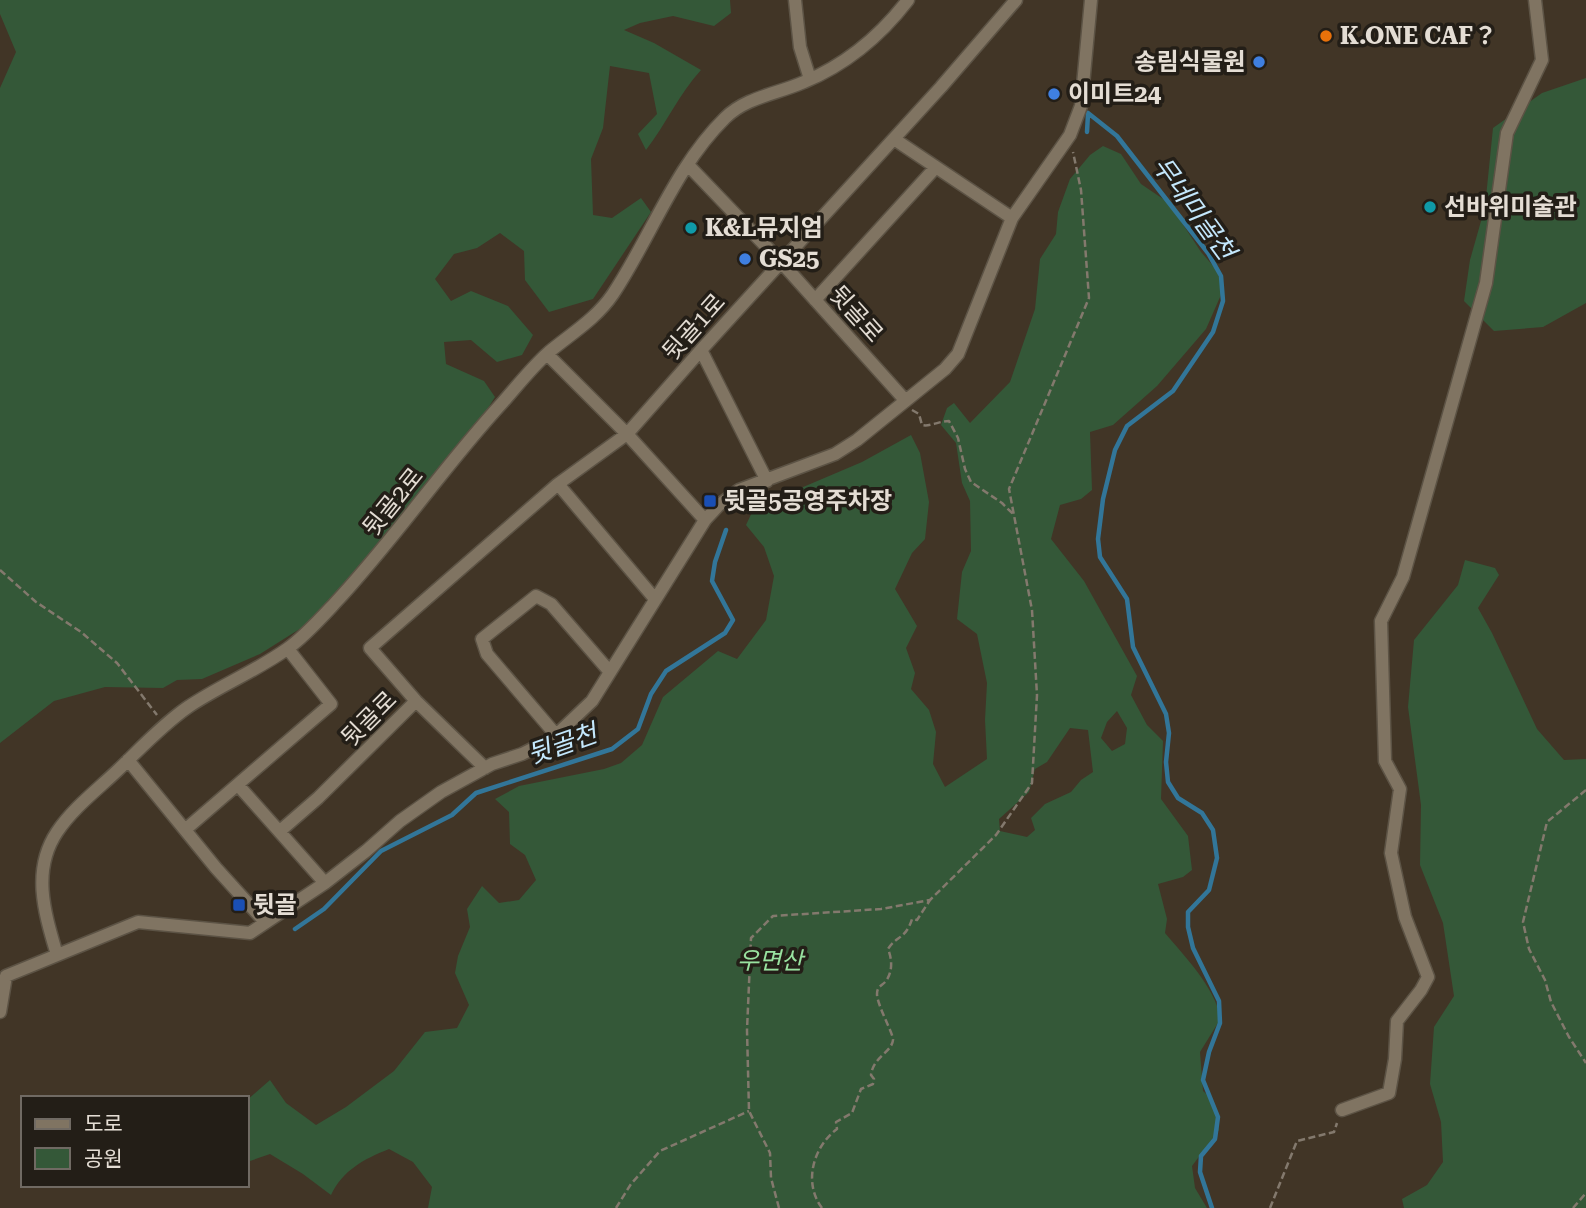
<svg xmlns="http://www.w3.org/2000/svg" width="1586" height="1208" viewBox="0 0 1586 1208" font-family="'Roboto Serif','Noto Sans KR',serif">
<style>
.green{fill:#345838;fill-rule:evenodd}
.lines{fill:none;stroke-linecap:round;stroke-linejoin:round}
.stream{stroke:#327699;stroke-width:4.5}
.street-casing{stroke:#5c5345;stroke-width:15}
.path{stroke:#83796d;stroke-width:2.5;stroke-dasharray:7 3.5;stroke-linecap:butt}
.street{stroke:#807462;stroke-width:12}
.food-dot{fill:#e8710a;stroke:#231e17;stroke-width:2.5}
.shop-dot{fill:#3f7fe0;stroke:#231e17;stroke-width:2.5}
.culture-dot{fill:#0f9aa8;stroke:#231e17;stroke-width:2.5}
.transit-dot{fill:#1a4fb4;stroke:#231e17;stroke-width:2.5}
.labels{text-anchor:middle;stroke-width:7;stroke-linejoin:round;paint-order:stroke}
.poi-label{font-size:24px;font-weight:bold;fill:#e4ddd4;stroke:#231e17;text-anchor:start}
.street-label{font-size:24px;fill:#e4ddd4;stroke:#231e17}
.park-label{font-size:24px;font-style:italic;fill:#99e2a0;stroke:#231e17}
.water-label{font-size:26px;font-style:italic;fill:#c4e8fd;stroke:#231e17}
</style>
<rect width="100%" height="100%" fill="#413526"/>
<path class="green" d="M0,0H730L731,13L714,26L673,16L640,23L624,30L654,43L701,70C679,94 666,124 646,150L638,134L657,114L649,73L610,66L603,128L591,159L593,215L612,218L641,198L651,212L593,299L549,312L525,280L524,251L500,233L477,248L454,254L435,279L451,301L471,291L508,306L533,335L522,355L497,362L471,340L444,342L446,364L484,381L495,397L473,432L321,611L306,625L260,654L202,679L177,680L163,688L105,687L54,701L0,743V88L16,52L0,14Z
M1586,78V303L1543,327L1494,331L1464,301L1470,260L1485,207L1493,128L1542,93Z
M1103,146L1121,154L1141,184L1169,203L1201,252L1215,268L1224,288L1206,329L1157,386L1113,425L1090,432L1092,490L1081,499L1060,505L1051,539L1084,581L1137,676L1131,695L1147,725L1163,741L1161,799L1188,836L1192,870L1183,877L1158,884L1167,919L1165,933C1186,958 1213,985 1221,1018L1200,1052L1203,1091L1213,1100L1219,1130L1192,1166L1195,1188L1207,1208H428L432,1187L413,1162L389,1149C364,1159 343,1170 331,1195L303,1174L270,1154L250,1161L247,1158V1100L270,1080L286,1103L316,1125L346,1107L394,1071L425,1032L457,1028L469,1005L455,973L458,956L470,927L467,909L482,886L499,903L519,900L536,880L525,855L510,844L509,812L495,799L519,786L604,769L621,763L642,745L663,697L718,651L737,659L766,620L774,576L764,547L746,525L754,508L862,462L911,435L920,453L929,502L925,539L912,553L895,589L917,626L906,648L915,673L911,689L929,710L936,732L933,764L945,787L987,759L985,720L987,683L977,634L957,619L962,572L971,551L970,501L962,483L956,443L941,425L947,408L954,403L970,423L1010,382L1035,309L1040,259L1056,234L1058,212L1070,179L1090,155ZM1117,711L1127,728L1125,744L1112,751L1101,738L1107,722ZM1070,728L1088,730L1093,772L1081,780L1071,792L1045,804L1031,818L1035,830L1027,837L1000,831L999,819L1029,792L1035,769L1047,762Z
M1465,560L1495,568L1499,575L1478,608L1492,633L1537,729L1564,760L1586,759V1208H1404L1402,1199L1427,1185L1443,1162L1441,1122L1430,1084L1434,1027L1454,996L1443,923L1420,865L1421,805L1408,707L1414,640L1458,585Z"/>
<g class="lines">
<path class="stream" d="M1088,113L1117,136L1208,253L1221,276L1223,301L1213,332L1173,391L1127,426L1115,450L1103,499L1098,539L1100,557L1127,599L1133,647L1166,714L1169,733L1166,762L1168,782L1178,798L1202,813L1213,830L1217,858L1209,890L1188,912V927L1193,948L1219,1001L1220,1023L1209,1052L1203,1080L1218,1117L1215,1139L1201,1156L1200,1172L1212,1208
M1087,132L1088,114
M295,929L324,909L381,851L452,815L476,793L612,749L638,729L651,694L666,671L725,633L733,620L712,581L715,562L726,530"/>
<g class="street-casing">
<path id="street" d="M795,0L800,47L810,79
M894,139L1012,218
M688,165L782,263L905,400
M815,300L936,167
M701,350L767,481
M547,354L627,434L705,520
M558,484L655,599
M556,735L487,654L482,639L536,596L551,604L610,672
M128,760L216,868L265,922
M485,768L416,701L370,648L558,484L627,434L701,350L941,87L1016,0
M238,785L325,883
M186,829L331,704L288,649
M280,831L318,798L416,701
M57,955C45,914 31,871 57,832C73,808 97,790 118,770C140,749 162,725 188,707C219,686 256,671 287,649C304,637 321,618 335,603C395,539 444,466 503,402C518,385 532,367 549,352C572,333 596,319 613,294C651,237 675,167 725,118C746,97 777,94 804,82C845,65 881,35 908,0
M0,1012L6,976L138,922L250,933L325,883L366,851L400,821L441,792L492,764L522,754L552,739L592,701L705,520L719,505L739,490L835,454L857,440L945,369L958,354L1012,218L1070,135L1081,106L1091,0
M1342,1110L1389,1093L1395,1059L1397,1021L1421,990L1428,977L1405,917L1391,853L1400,789L1385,761L1381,621L1403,577L1486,283L1507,133L1542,60L1535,0"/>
</g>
<path class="path" d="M912,410L919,414L922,425C930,427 939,421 949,421L958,438L965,469L971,482L1002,503L1014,515
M0,570L36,602L81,632L117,663L157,715
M1586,790L1547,822L1523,922L1529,949L1545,980L1551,1002L1569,1037L1586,1063
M616,1208L631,1184L660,1151L749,1111
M779,1208L771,1178L770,1153L749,1111L747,1030L751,938L773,916L881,909L930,900L996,835L1032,783L1037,695L1032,610L1009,489L1089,298L1081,190L1073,152
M822,1208C803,1183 813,1147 837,1129L836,1122L852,1113L861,1089L873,1084L874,1079L871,1075C873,1057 892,1052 893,1040C894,1035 877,1005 877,994C877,986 882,986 886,981C893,971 892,959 888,949C896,936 906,939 912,919L917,920L930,900
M1270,1208L1297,1141L1334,1132L1337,1123
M1573,1208L1586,1193"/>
<use href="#street" class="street"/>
</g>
<circle class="food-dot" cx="1326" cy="36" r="7"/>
<g class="shop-dot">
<circle cx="1259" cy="62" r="7"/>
<circle cx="1054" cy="94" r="7"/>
<circle cx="745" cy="259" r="7"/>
</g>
<g class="culture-dot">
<circle cx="1430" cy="207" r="7"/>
<circle cx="691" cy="228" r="7"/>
</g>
<g class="transit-dot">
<rect x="703" y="494" width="14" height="14" rx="3.5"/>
<rect x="232" y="898" width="14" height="14" rx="3.5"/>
</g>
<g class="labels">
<g class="poi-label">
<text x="1340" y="44">K.ONE CAF？</text>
<text x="1245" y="70" text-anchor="end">송림식물원</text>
<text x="1068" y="102">이미트24</text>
<text x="1444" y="215">선바위미술관</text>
<text x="705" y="236">K&amp;L뮤지엄</text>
<text x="759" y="267">GS25</text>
<text x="724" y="509">뒷골5공영주차장</text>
<text x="253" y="913">뒷골</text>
</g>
<g class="street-label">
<text transform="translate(856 314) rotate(48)" y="8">뒷골로</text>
<text transform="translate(694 327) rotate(-48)" y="8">뒷골1로</text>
<text transform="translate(393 502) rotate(-51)" y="8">뒷골2로</text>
<text transform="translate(369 719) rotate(-45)" y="8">뒷골로</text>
</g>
<g class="park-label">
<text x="770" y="969">우면산</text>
</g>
<g class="water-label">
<text transform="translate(1194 208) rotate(54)" y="9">무네미골천</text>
<text transform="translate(562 744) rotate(-19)" y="9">뒷골천</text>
</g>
</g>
<rect x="21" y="1096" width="228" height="91" fill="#231e17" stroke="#706a63" stroke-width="2"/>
<rect x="35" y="1119" width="35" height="10" fill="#807462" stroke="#706a63" stroke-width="2"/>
<text x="84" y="1131" font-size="21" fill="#e4ddd4">도로</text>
<rect x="35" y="1148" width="35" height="21" fill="#345838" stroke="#706a63" stroke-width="2"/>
<text x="84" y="1166" font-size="21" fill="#e4ddd4">공원</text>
</svg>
